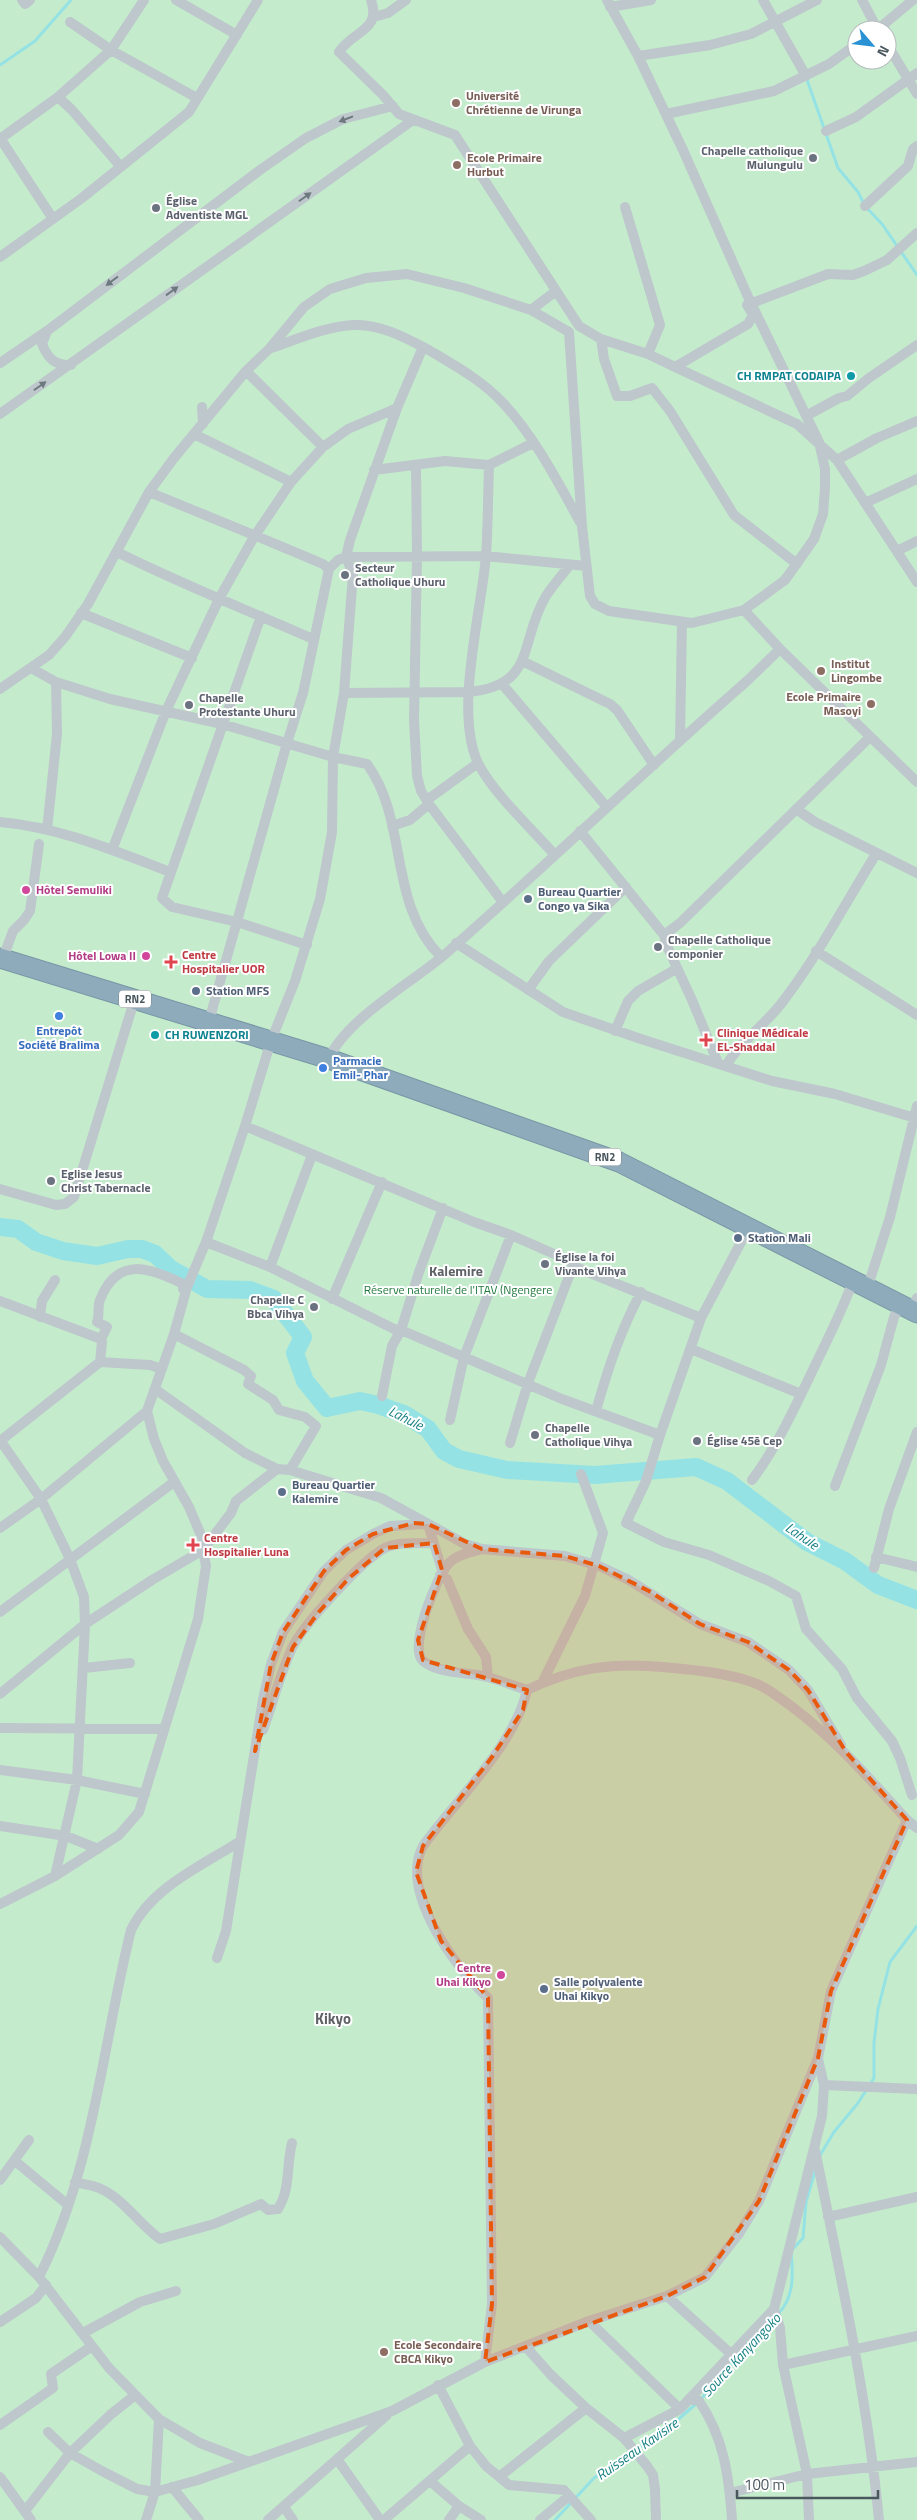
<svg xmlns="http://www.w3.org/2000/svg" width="917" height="2520" viewBox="0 0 917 2520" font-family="'Titillium Web',sans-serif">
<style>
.green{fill:#c4eccc;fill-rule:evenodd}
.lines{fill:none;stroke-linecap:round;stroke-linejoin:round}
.stream{stroke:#95e2e5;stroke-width:3}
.river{stroke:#95e2e5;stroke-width:18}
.highway-casing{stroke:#7896a6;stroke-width:21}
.street{stroke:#bec7cc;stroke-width:10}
.highway{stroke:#8dabbb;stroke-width:19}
.oneway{fill:#6d797e}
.marked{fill:#e8590c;fill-opacity:0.2;stroke:#e8590c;stroke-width:4;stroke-dasharray:10 6;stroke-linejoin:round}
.education-dot{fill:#8d6e63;stroke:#fff;stroke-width:2}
.worship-dot{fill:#6b7280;stroke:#fff;stroke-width:2}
.culture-dot{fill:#0f9aa8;stroke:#fff;stroke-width:2}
.hotel-dot{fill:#d1479c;stroke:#fff;stroke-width:2}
.service-dot{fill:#5c6f8a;stroke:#fff;stroke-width:2}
.health-dot{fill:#e0444e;stroke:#fff;stroke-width:2}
.shop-dot{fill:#3f7fe0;stroke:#fff;stroke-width:2}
.labels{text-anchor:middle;stroke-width:4;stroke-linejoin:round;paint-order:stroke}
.shield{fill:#fff;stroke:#80898e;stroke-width:1}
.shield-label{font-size:11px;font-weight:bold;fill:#4a575d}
.education-label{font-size:12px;font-weight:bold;fill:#785e54;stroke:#fff;text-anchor:start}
.worship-label{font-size:12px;font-weight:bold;fill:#5b616d;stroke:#fff;text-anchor:start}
.culture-label{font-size:12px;font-weight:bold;fill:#0d838f;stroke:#fff;text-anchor:end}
.hotel-label{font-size:12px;font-weight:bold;fill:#b23c85;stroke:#fff;text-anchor:end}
.service-label{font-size:12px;font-weight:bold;fill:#4e5e75;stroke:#fff;text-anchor:start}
.health-label{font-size:12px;font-weight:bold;fill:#be3a42;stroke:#fff;text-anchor:start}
.shop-label{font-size:12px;font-weight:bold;fill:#366cbe;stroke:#fff}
.park-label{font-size:12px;fill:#20793d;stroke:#fff}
.neighbourhood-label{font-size:14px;font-weight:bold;fill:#5e6265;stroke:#fff}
.water-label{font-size:14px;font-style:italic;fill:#178083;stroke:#fff}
.quarter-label{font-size:15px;font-weight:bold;fill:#5e6265;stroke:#fff}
</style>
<rect width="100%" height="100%" fill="#f3f1f1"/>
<path class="green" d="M0,0H917V2520H0ZM857,30H887V60H857Z"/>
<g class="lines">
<path class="stream" d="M0,65L35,41L71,0
M806,77L838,168L858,192L865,206L882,224L917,275
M870,2084L874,2078V2043L878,2009L890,1962L917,1926
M819,2157L834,2132L858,2103L867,2089
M778,2314C795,2297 793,2273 791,2251L803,2238L806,2202L815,2171
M701,2399L774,2318
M555,2520L594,2478L665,2431L697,2403"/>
<path class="river" d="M0,1227L18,1229L36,1242L63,1251L97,1256L128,1249H142L155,1254L171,1269L207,1289L250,1290L274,1299L303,1337L295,1353L305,1381L327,1408L360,1401L378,1405L404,1414L428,1429L444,1451L459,1459L507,1470L595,1475L696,1467L727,1481L807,1542L845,1561L878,1585L917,1600"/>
<g class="highway-casing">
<path id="highway" d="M0,958L329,1059L619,1162L917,1313"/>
</g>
<path class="street" d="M22,0L25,4L30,0
M176,0L237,35
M371,0C382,31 352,31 339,52L383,95L399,114L455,135L579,326L601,339L648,354L675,367L797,424L837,460L917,582
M763,0L806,76
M862,0L878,30
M610,7L651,0
M374,17L388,13L406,0
M70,22L111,50L197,98
M877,30L913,0
M887,44L917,94
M638,56L710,45L751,34L817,0
M58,97L72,110L121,167
M666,114L774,91L829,64L857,44
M826,131L856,117L917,73
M0,138L53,219
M0,139L58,97L111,50L144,0
M865,206L908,166L913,149L917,146
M625,207L660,325L648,354
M0,257L82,198L189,112L258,0
M531,310L556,291
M47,331L42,344C48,359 55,365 71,365
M569,332L582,526L590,596L595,604L609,611L692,623L744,610L785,580L814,539L823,514L825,488V469L819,442L749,299L683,150L638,56L607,0
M601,339L604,359L617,396H630L652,388L670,411L734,515L797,564
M271,348C298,339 326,326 355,325C380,324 406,338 427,349C454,365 482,380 504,404C534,436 559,484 580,522
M0,363L47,331L260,170L306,138L343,119L393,106
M675,367L748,324L753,315L747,305L828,274L853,275L864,271L887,260L917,233
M246,371L323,447
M202,407L203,424
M0,414L413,120
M806,416L839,398L847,396L869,378L917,345
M194,434L291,482
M533,443L489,465C488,496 488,526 486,556C481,614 454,712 478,763C493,793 532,829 554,854
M837,460L877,438L917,421
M416,465L417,556L414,720L417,776L421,791L429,804L502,901
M374,470L445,461L489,465
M149,492C207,516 265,539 323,564L329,569L338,560L346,557L486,556L586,566
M865,503L917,479
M897,551L917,541
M117,552C181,584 247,610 313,639
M744,610L780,649L917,782
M81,613L192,658
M261,616L162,898L172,907L237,922L307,945
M522,661L610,704L617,710L654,765
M31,668L56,682L110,699L222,724L333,757L367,764C409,821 387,903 441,957
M502,684L606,806
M0,689L49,655L65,637L88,604L149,492L174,458L246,371L270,348L304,307L330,289L366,278L407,274L464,288L531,310L569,332
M344,693L469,692C537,686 519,640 546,596C553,585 562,575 570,565
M680,740L682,622
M427,800L478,763
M796,809L815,822L917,873
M0,822C59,827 115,851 170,872
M392,826L410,820L429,804
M47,830L57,734L56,682
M580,831L664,935L666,944L692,1000L718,1063
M112,850L166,711L220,597L254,537L291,482L323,447L348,429L397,408
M664,935L680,923L870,737
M456,943L563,1012L641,1039L772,1081L835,1094L915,1118
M816,951L917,1015
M3,958L13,931L24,920L30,911L39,844
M528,990L549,961L626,887
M209,1021L287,743L303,693L329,569
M615,1031L628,1001L638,991L676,969
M329,1059C344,1021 411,983 443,956C546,866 644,771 747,681L780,649
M726,1066C740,1041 767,1024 784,1000C819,954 846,902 876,854
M245,1126L474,1222L511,1235L570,1261L573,1266L701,1318
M0,1189L56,1205L65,1204L74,1197L135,998
M206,1242L270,1267L394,1329L401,1330L562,1399L660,1435L701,1318L749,1227
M270,1267L312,1155
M867,1289L890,1217L917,1106
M332,1299L382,1182
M0,1301L101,1339
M910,1310L917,1298
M40,1317L42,1301L55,1280
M174,1334L244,1370L251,1376L248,1384L273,1400L279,1410L305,1417L316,1426L290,1470
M691,1349L801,1394
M100,1362L102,1342L101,1339L107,1327L97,1322C100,1315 97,1307 100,1300C117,1256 149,1267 183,1284V1289L186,1290
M155,1389L245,1453L277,1469L290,1470L381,1498L465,1544L482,1549L565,1556L599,1566L627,1579L700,1624L748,1642L789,1670L808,1690L841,1745
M382,1396L392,1346L401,1330L419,1272L443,1208
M596,1411C608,1368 620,1332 641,1292
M450,1420L464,1357L511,1235
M660,1435L646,1481L626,1523L664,1542L709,1555L769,1581L796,1596L806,1629L842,1669L857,1698L892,1741L900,1758L912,1795
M0,1440L41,1499L70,1559L84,1597L85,1624L77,1780L55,1876
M0,1441L100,1362L150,1365L162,1369
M510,1443L528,1383L573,1266
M752,1480C776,1448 793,1411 810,1376C825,1344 841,1314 853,1281
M835,1486L881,1365L894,1317L900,1305
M428,1524L442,1570
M0,1528L41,1499L147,1411
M206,1547L189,1507L163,1461L154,1439L147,1411L174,1334L187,1287L206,1242L245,1126L271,1041L295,981L320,899L332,832L333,757L344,693L353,574L346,557L350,540L397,408L423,347
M482,1549C472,1552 458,1554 450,1562C437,1574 408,1648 423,1661C439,1674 468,1672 487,1677C500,1680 514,1686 527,1690
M876,1557L917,1567
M874,1568L889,1509L917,1432
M440,1575L447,1579L468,1629L486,1657L488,1677
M0,1612L174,1482
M84,1668L130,1663
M542,1683L585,1596L603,1533L581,1474
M0,1694L85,1624L152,1580L203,1550L231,1513L236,1501L277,1469
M0,1728L163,1729
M263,1730C273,1703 280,1674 292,1648C303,1625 362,1560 385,1548C398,1541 419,1544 434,1543
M0,1770L77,1780L145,1794
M0,1826L66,1836L98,1849
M0,1904L55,1876L119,1835L139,1812L198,1619L206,1566L203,1550
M217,1958L226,1931L263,1699L271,1664L283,1632L324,1571L346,1550L373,1534L390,1526L424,1524
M824,2085L917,2089
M815,2150C840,2273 867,2396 879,2520
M15,2161L68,2205
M0,2180L29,2140
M75,2182C83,2184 92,2185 99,2188C123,2198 139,2224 160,2239L214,2224L261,2204L268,2210L278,2209C291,2188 286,2166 292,2143
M828,2217L917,2197
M0,2237L39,2277L109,2368L159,2419L200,2443L249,2462
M39,2277C94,2167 102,2047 131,1930C151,1888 201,1866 239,1842
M667,2296L731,2354
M589,2321L680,2409
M0,2322L36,2298L46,2285
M83,2333L140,2302L176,2291
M526,2347L551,2375L586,2408L624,2438L647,2466L653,2475L655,2489L656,2520
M485,2362L492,2304L488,1998C455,1967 399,1892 423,1846C456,1800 515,1745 527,1690C573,1668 612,1662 663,1667C692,1670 721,1672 749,1681C765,1686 777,1696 791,1706C835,1739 870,1779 907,1820L917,1828
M783,2365L917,2336
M438,2385L470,2446L486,2466L509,2485L564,2490L591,2520
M689,2399L699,2401C724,2437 729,2477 732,2520
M0,2425L53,2388L51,2374L92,2346
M48,2432L70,2453L102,2471L137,2489L155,2492L198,2480L392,2411L485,2362L589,2321L667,2296L705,2277L738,2235L759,2201L818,2058L831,1991L907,1820
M624,2438L680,2409L774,2309
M337,2459L380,2520
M0,2477L31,2520
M499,2477L586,2408
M430,2481L459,2506L481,2520
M172,2487L199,2520
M730,2493L807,2474L917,2462
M284,2507L293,2520
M25,2511L70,2453L110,2415L134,2396
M146,2520L155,2492L159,2419
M268,2520L387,2415
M384,2520L470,2446
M449,2520L459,2506
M540,2520L569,2496
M809,2520L807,2474L783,2365L780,2328L774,2309L822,2116L824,2085L818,2059"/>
<use href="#highway" class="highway"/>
</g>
<defs><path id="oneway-solid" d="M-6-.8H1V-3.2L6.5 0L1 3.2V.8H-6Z" transform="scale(1.25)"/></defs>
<g class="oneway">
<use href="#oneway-solid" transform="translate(346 119) rotate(159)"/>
<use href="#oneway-solid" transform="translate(305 197) rotate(-35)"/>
<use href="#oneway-solid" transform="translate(112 281) rotate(143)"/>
<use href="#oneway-solid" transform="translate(172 291) rotate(-36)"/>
<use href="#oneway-solid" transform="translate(40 386) rotate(-35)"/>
</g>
<path class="marked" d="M414,1523L428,1524L482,1549L565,1556L599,1566L649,1591L700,1624L748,1642L789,1670L808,1690L846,1752L907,1820L831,1991L818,2058L759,2201L705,2277L667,2296L485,2362L492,2304L488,1998L441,1941L416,1872L423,1846L492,1757L523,1710L527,1690L423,1660L418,1640L442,1570L434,1543L385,1548L348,1579L318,1613L293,1647L255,1751L271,1664L283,1632L324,1571L346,1550L373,1534Z"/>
<g class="education-dot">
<circle cx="456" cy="103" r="5"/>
<circle cx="457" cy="165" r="5"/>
<circle cx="821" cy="671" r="5"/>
<circle cx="871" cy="704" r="5"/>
<circle cx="384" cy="2352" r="5"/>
</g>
<g class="worship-dot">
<circle cx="813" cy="158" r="5"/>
<circle cx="156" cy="208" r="5"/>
<circle cx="345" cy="575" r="5"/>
<circle cx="189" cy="705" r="5"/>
<circle cx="658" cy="947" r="5"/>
<circle cx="51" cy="1181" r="5"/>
<circle cx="545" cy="1264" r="5"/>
<circle cx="314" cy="1307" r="5"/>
<circle cx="535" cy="1435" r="5"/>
<circle cx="697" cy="1441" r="5"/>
</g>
<g class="culture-dot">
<circle cx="851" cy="376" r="5"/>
<circle cx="155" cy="1035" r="5"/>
</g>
<g class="hotel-dot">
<circle cx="26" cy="890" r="5"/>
<circle cx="146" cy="956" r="5"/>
<circle cx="501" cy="1975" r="5"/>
</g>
<g class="service-dot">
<circle cx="528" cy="899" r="5"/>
<circle cx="196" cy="991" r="5"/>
<circle cx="738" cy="1238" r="5"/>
<circle cx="282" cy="1492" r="5"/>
<circle cx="544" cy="1989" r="5"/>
</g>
<g class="health-dot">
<path d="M168.5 954.5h5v5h5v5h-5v5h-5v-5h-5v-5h5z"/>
<path d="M703.5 1032.5h5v5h5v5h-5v5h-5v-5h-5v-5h5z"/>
<path d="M190.5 1537.5h5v5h5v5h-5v5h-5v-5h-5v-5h5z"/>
</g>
<g class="shop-dot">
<circle cx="59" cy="1016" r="5"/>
<circle cx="323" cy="1068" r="5"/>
</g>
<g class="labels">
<g class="shield">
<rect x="119" y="990.5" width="32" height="17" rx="4"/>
<rect x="589" y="1148.5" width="32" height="17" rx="4"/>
</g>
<g class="shield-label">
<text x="135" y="1003">RN2</text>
<text x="605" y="1161">RN2</text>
</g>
<g class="education-label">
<text x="466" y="100">Université<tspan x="466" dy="14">Chrétienne de Virunga</tspan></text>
<text x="467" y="162">Ecole Primaire<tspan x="467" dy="14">Hurbut</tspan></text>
<text x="831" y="668">Institut<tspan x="831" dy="14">Lingombe</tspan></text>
<text x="861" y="701" text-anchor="end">Ecole Primaire<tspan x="861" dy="14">Masoyi</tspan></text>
<text x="394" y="2349">Ecole Secondaire<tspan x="394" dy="14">CBCA Kikyo</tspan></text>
</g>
<g class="worship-label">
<text x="803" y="155" text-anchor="end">Chapelle catholique<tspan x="803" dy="14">Mulungulu</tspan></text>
<text x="166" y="205">Église<tspan x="166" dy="14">Adventiste MGL</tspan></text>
<text x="355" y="572">Secteur<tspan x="355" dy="14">Catholique Uhuru</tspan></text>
<text x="199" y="702">Chapelle<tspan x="199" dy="14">Protestante Uhuru</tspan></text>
<text x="668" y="944">Chapelle Catholique<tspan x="668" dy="14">componier</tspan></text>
<text x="61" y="1178">Eglise Jesus<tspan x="61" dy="14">Christ Tabernacle</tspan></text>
<text x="555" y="1261">Église la foi<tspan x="555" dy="14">Vivante Vihya</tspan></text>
<text x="304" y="1304" text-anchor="end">Chapelle C<tspan x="304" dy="14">Bbca Vihya</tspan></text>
<text x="545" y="1432">Chapelle<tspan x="545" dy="14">Catholique Vihya</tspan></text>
<text x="707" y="1445">Église 45ē Cep</text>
</g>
<g class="culture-label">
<text x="841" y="380">CH RMPAT CODAIPA</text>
<text x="165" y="1039" text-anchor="start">CH RUWENZORI</text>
</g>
<g class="hotel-label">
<text x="36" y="894" text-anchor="start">Hôtel Semuliki</text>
<text x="136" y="960">Hôtel Lowa II</text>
<text x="491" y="1972">Centre<tspan x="491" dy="14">Uhai Kikyo</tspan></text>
</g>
<g class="service-label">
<text x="538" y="896">Bureau Quartier<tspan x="538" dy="14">Congo ya Sika</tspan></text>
<text x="206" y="995">Station MFS</text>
<text x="748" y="1242">Station Mali</text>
<text x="292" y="1489">Bureau Quartier<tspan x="292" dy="14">Kalemire</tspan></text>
<text x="554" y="1986">Salle polyvalente<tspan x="554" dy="14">Uhai Kikyo</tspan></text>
</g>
<g class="health-label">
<text x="182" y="959">Centre<tspan x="182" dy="14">Hospitalier UOR</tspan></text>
<text x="717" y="1037">Clinique Médicale<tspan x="717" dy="14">EL-Shaddal</tspan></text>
<text x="204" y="1542">Centre<tspan x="204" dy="14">Hospitalier Luna</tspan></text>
</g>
<g class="shop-label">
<text x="59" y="1035">Entrepôt<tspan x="59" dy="14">Société Bralima</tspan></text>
<text x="333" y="1065" text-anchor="start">Parmacie<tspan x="333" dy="14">Emil- Phar</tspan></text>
</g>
<g class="park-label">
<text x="458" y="1294">Réserve naturelle de l'ITAV (Ngengere</text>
</g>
<g class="neighbourhood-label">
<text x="456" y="1276">Kalemire</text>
</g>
<g class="water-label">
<text transform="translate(406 1418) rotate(26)" y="5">Lahule</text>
<text transform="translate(802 1536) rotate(34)" y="5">Lahule</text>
<text transform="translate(741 2355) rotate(-47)" y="5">Source Kanyangoko</text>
<text transform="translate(637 2449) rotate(-35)" y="5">Ruisseau Kavisire</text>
</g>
<g class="quarter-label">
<text x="333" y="2024">Kikyo</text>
</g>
</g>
<g transform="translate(872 45) rotate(118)"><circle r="24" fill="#ffffff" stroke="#b7bcbe"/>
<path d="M0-4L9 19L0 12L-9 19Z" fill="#2a92d4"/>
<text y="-8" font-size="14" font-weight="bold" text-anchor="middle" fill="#4a575d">N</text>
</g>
<path d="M737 2490v8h141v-8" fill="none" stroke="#4a575d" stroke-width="2.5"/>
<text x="744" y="2490" font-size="15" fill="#4a575d" stroke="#ffffff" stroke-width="4" paint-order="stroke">100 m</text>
</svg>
